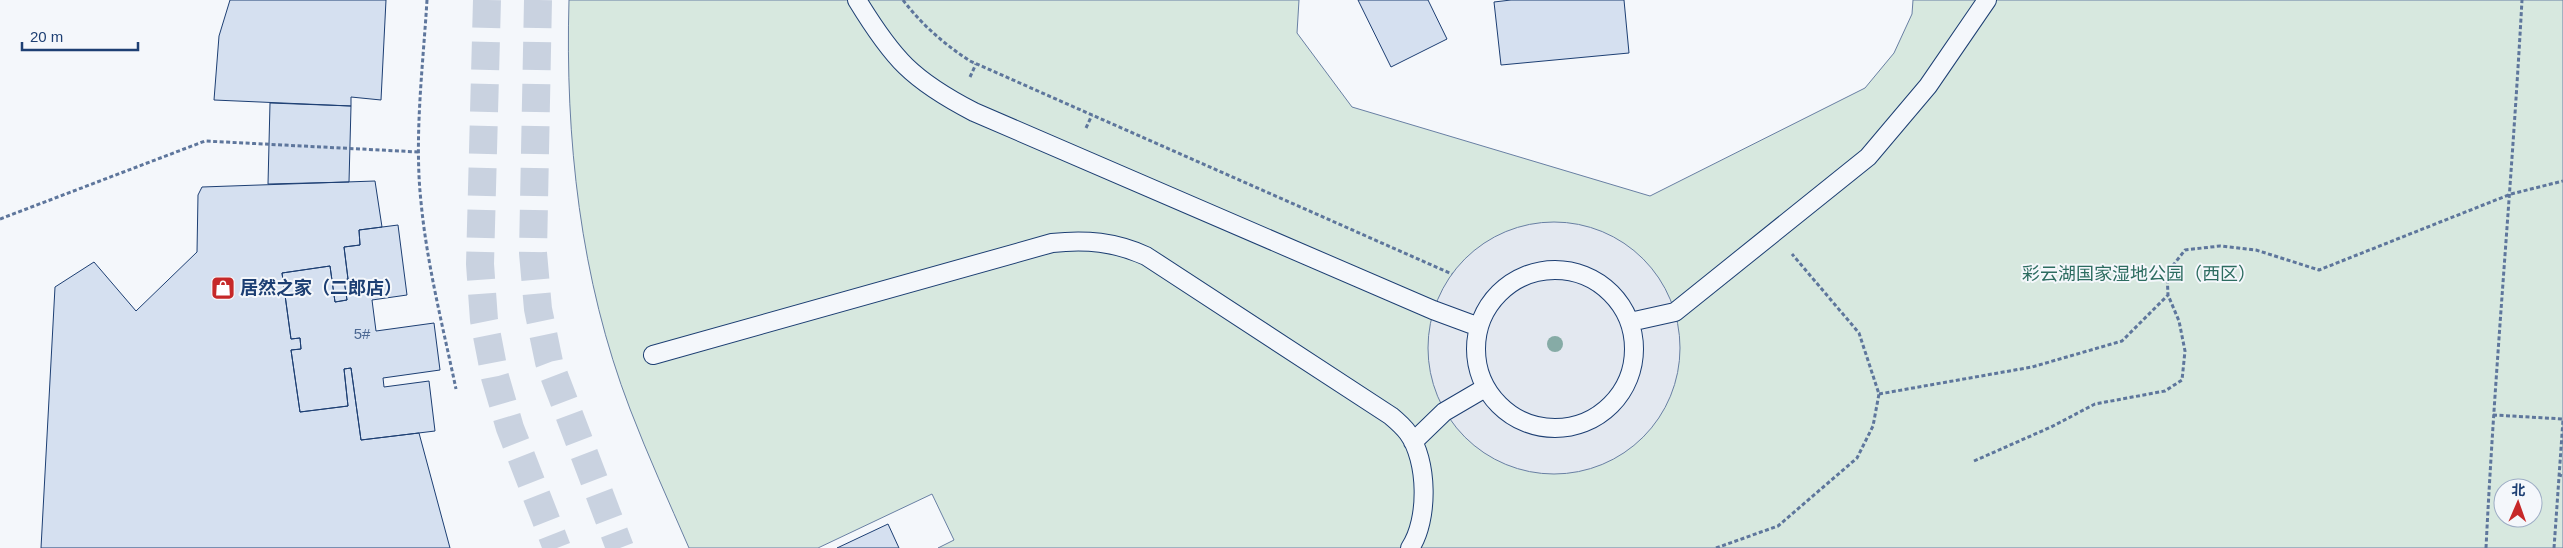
<svg xmlns="http://www.w3.org/2000/svg" width="2563" height="548" viewBox="0 0 2563 548" font-family="Arial,'Noto Sans SC',sans-serif">
<style>
.green{fill:#d7e8df;stroke:#687fa3;fill-rule:evenodd}
.parking{fill:#e3e8f0;stroke:#687fa3}
.building{fill:#d5e0f0;stroke:#1d3f73}
.lines{fill:none;stroke-linecap:round;stroke-linejoin:round}
.secondary-tunnel{stroke:#c9d2e0;stroke-width:28;stroke-dasharray:28 14;stroke-linecap:butt}
.lane-casing{stroke:#1d3f73;stroke-width:20}
.path{stroke:#5e769c;stroke-width:3;stroke-dasharray:4 2.5;stroke-linecap:butt}
.lane{stroke:#f4f7fb;stroke-width:18}
.tree{fill:#86aba6}
.labels{text-anchor:middle;stroke-width:4;stroke-linejoin:round;paint-order:stroke}
.number-label{font-size:15px;fill:#4b6792}
.park-label{font-size:18px;fill:#2c6c60;stroke:#f4f7fb}
.poi-label{font-size:18px;font-weight:bold;fill:#1d3f73;stroke:#f4f7fb;text-anchor:start}
</style>
<rect width="100%" height="100%" fill="#f4f7fb"/>
<path class="green" d="M569,0H1299L1297,33L1352,107L1650,196L1865,88L1894,53L1912,14L1913,0H2563V548H938L954,540L932,494L818,548H689C669,502 648,456 630,409C580,279 565,138 569,0ZM2503,488H2533V518H2503Z"/>
<path class="parking" d="M1428 348a126 126 0 1 1 252 0a126 126 0 1 1-252 0Z"/>
<path class="building" d="M230,0H386L381,100L351,97V106L214,100L219,36Z
M1358,0H1428L1447,39L1391,67Z
M1511,0H1624L1629,53L1501,65L1494,2Z
M270,103L351,106L349,182L268,184Z
M375,181L382,227L359,230L360,245L344,247L348,279L344,280L347,300L335,302L330,266L282,273L291,339L300,338L301,349L291,350L300,412L348,406L344,369L351,368L361,440L419,433L450,548H41L55,287L94,262L136,311L197,252L198,195L202,187Z
M398,225L407,295L372,300L376,331L434,323L440,370L383,378L384,387L429,381L435,431L361,440L351,368L344,369L348,406L300,412L291,350L301,349L300,338L291,339L282,273L330,266L335,302L347,300L344,280L348,279L344,247L360,245L359,230Z
M888,524L899,548H837Z"/>
<g class="lines">
<path class="secondary-tunnel" d="M487,0L480,264L484,320L495,377L510,428L557,548
M538,0L533,253L538,309L549,362L620,548"/>
<g class="lane-casing">
<path id="lane" d="M857,0C893,59 912,80 974,112L1433,310L1479,327
M1476 349a79 79 0 1 1 158 0a79 79 0 1 1-158 0Z
M1630,322L1675,312L1868,157L1928,86L1987,0
M653,355L1052,243C1086,239 1115,242 1146,256L1391,416C1397,421 1403,426 1408,433C1428,460 1429,520 1410,548
M1413,442L1444,412L1485,388"/>
</g>
<path class="path" d="M427,0C423,66 414,137 421,202C427,265 443,327 456,389
M903,0C922,25 944,44 970,61L1452,274
M970,77L976,64
M1086,128L1092,115
M0,219L205,141L419,152
M1879,394L2032,367L2122,341L2168,295
M2493,415L2563,419
M1974,461L2051,427L2095,404L2165,391L2182,380L2185,351L2179,321L2168,295L2167,273L2185,250L2220,246L2256,250L2319,270L2511,194L2563,181
M2558,475L2563,476
M1716,548L1778,526L1857,458L1873,426L1879,394L1859,333L1792,254
M2486,548C2495,365 2512,183 2522,0
M2554,548L2563,420"/>
<use href="#lane" class="lane"/>
</g>
<circle class="tree" cx="1555" cy="344" r="8"/>
<defs>
<g id="shop-square" transform="scale(1.25)"><rect x="-9" y="-9" width="18" height="18" rx="4" fill="#c62828" stroke="#f4f7fb"/><path d="M-5-2.5h2.3a2.7 3.5 0 0 1 5.4 0H5L5.5 6h-11ZM-1.5-2.5h3a1.5 2.3 0 0 0-3 0Z" fill="#fff"/></g>
</defs>
<g fill-rule="evenodd">
<use href="#shop-square" x="223" y="288"/>
</g>
<g class="labels">
<g class="number-label">
<text x="362" y="339">5#</text>
</g>
<g class="park-label">
<text x="2139" y="280">彩云湖国家湿地公园（西区）</text>
</g>
<g class="poi-label">
<text x="240" y="294">居然之家（二郎店）</text>
</g>
</g>
<g transform="translate(2518 503) rotate(2)"><circle r="24" fill="#f4f7fb" stroke="#9eadc5"/>
<path d="M0-4L9 19L0 12L-9 19Z" fill="#c62828"/>
<text y="-8" font-size="14" font-weight="bold" text-anchor="middle" fill="#1d3f73">北</text>
</g>
<path d="M22 42v8h116v-8" fill="none" stroke="#1d3f73" stroke-width="2.5"/>
<text x="30" y="42" font-size="15" fill="#1d3f73" stroke="#f4f7fb" stroke-width="4" paint-order="stroke">20 m</text>
</svg>
